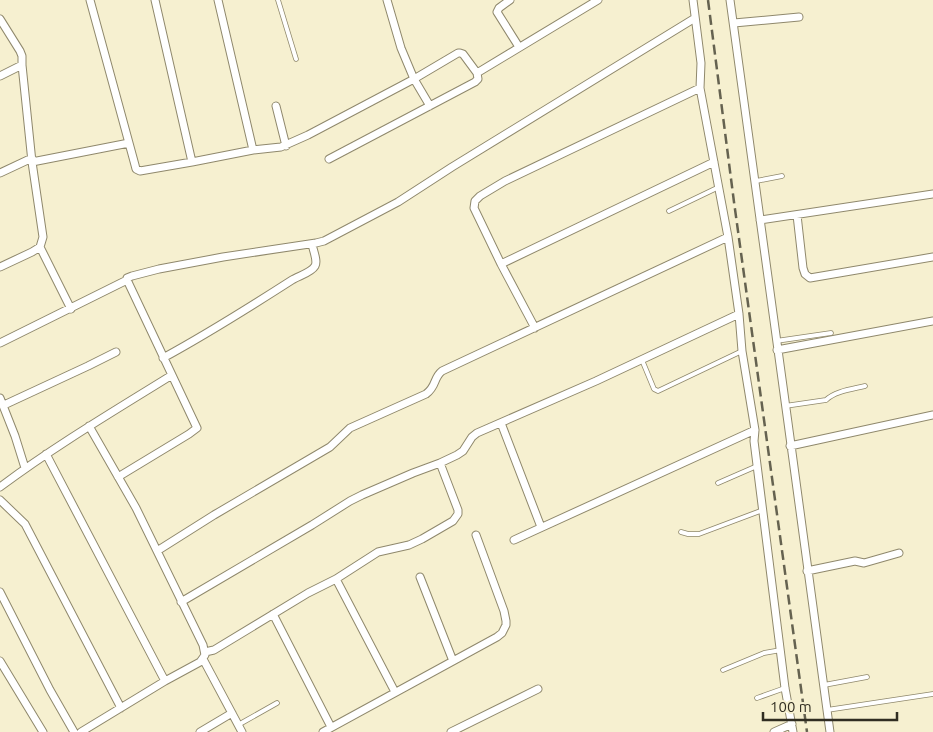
<svg xmlns="http://www.w3.org/2000/svg" width="933" height="732" viewBox="0 0 933 732" font-family="Ubuntu,sans-serif">
<style>
.lines{fill:none;stroke-linecap:round;stroke-linejoin:round}
.lane-casing{stroke:#8f886c;stroke-width:5.5}
.street-casing{stroke:#8f886c;stroke-width:9}
.lane{stroke:#fff;stroke-width:4}
.street{stroke:#fff;stroke-width:7}
.rail{stroke:#656250;stroke-width:2.5;stroke-dasharray:10 5;stroke-linecap:butt}
</style>
<rect width="100%" height="100%" fill="#f6f0d0"/>
<g class="lines">
<g class="lane-casing">
<path id="lane" d="M278,0L296,59
M756,181L782,176
M669,211L719,187
M776,341L831,333
M642,360L654,389L658,391L742,351
M785,406L826,400C835,391 853,389 865,386
M718,483L757,466
M681,532L688,534H699L763,510
M723,670L764,653L781,650
M824,685L867,677
M757,698L785,688
M827,710L933,694
M238,725L277,703"/>
</g>
<g class="street-casing">
<path id="street" d="M90,0L135,165L136,169L140,171L192,162L253,150L281,147L308,135L414,79L458,53H460L463,54L477,73L478,79L475,82L329,159
M155,0L192,162
M218,0L253,150
M387,0L401,48L414,79L430,106
M510,0L499,8L497,12L519,47
M693,0L701,63L700,88L728,237L739,314L742,351L755,430L754,441L785,688L793,732
M730,0C765,244 796,488 830,732
M0,19L20,51L22,56V65L32,162L43,237L40,247L32,252L0,267
M734,23L799,17
M477,73L598,0
M0,76L22,65
M276,106L286,146
M32,162L129,143
M0,173L32,158
M797,215L803,268L805,274L810,278L933,257
M760,220L933,194
M40,247L71,309
M501,264L714,162
M126,281L127,278L132,276L159,269L223,257L316,243L324,241L398,202L452,167L695,18
M535,328L501,264L474,208L475,201L480,196L505,181L700,88
M0,343L125,281L128,282L197,428L189,434L118,477
M777,350L933,321
M163,358C207,334 250,307 292,280C298,276 311,273 315,266C318,261 313,250 312,244
M0,398L15,436L25,468
M4,405L88,366L116,352
M501,423L541,527
M790,446L933,415
M46,454L165,681
M0,487C55,446 114,411 172,375
M0,500L25,524L121,708
M514,540L755,430
M157,551L214,515L330,447L350,428L426,394C437,386 433,378 442,371L728,237
M807,571L855,561L864,563L899,553
M420,577L453,661
M336,579L395,692
M0,592L50,690L74,732
M181,602L312,525L350,501L362,495L413,473L440,463L457,455L463,451L472,437L477,433L596,381L739,314
M273,614L331,727
M205,652L214,650L308,593L336,579L378,552L409,545L422,539L453,521L458,514V510L440,463
M203,659L242,732
M0,661L43,732
M81,732L165,681L200,662L205,655L203,645L136,508L89,426
M200,732L232,713
M323,732L497,637L502,633L506,625V621L504,611L476,535
M451,732L538,689
M774,732L792,724"/>
</g>
<use href="#lane" class="lane"/>
<use href="#street" class="street"/>
<path class="rail" d="M708,0L734,202L807,732"/>
</g>
<path d="M763 712v8h134v-8" fill="none" stroke="#302d21" stroke-width="2.5"/>
<text x="770" y="712" font-size="15" fill="#302d21" stroke="#f6f0d0" stroke-width="4" paint-order="stroke">100 m</text>
</svg>
